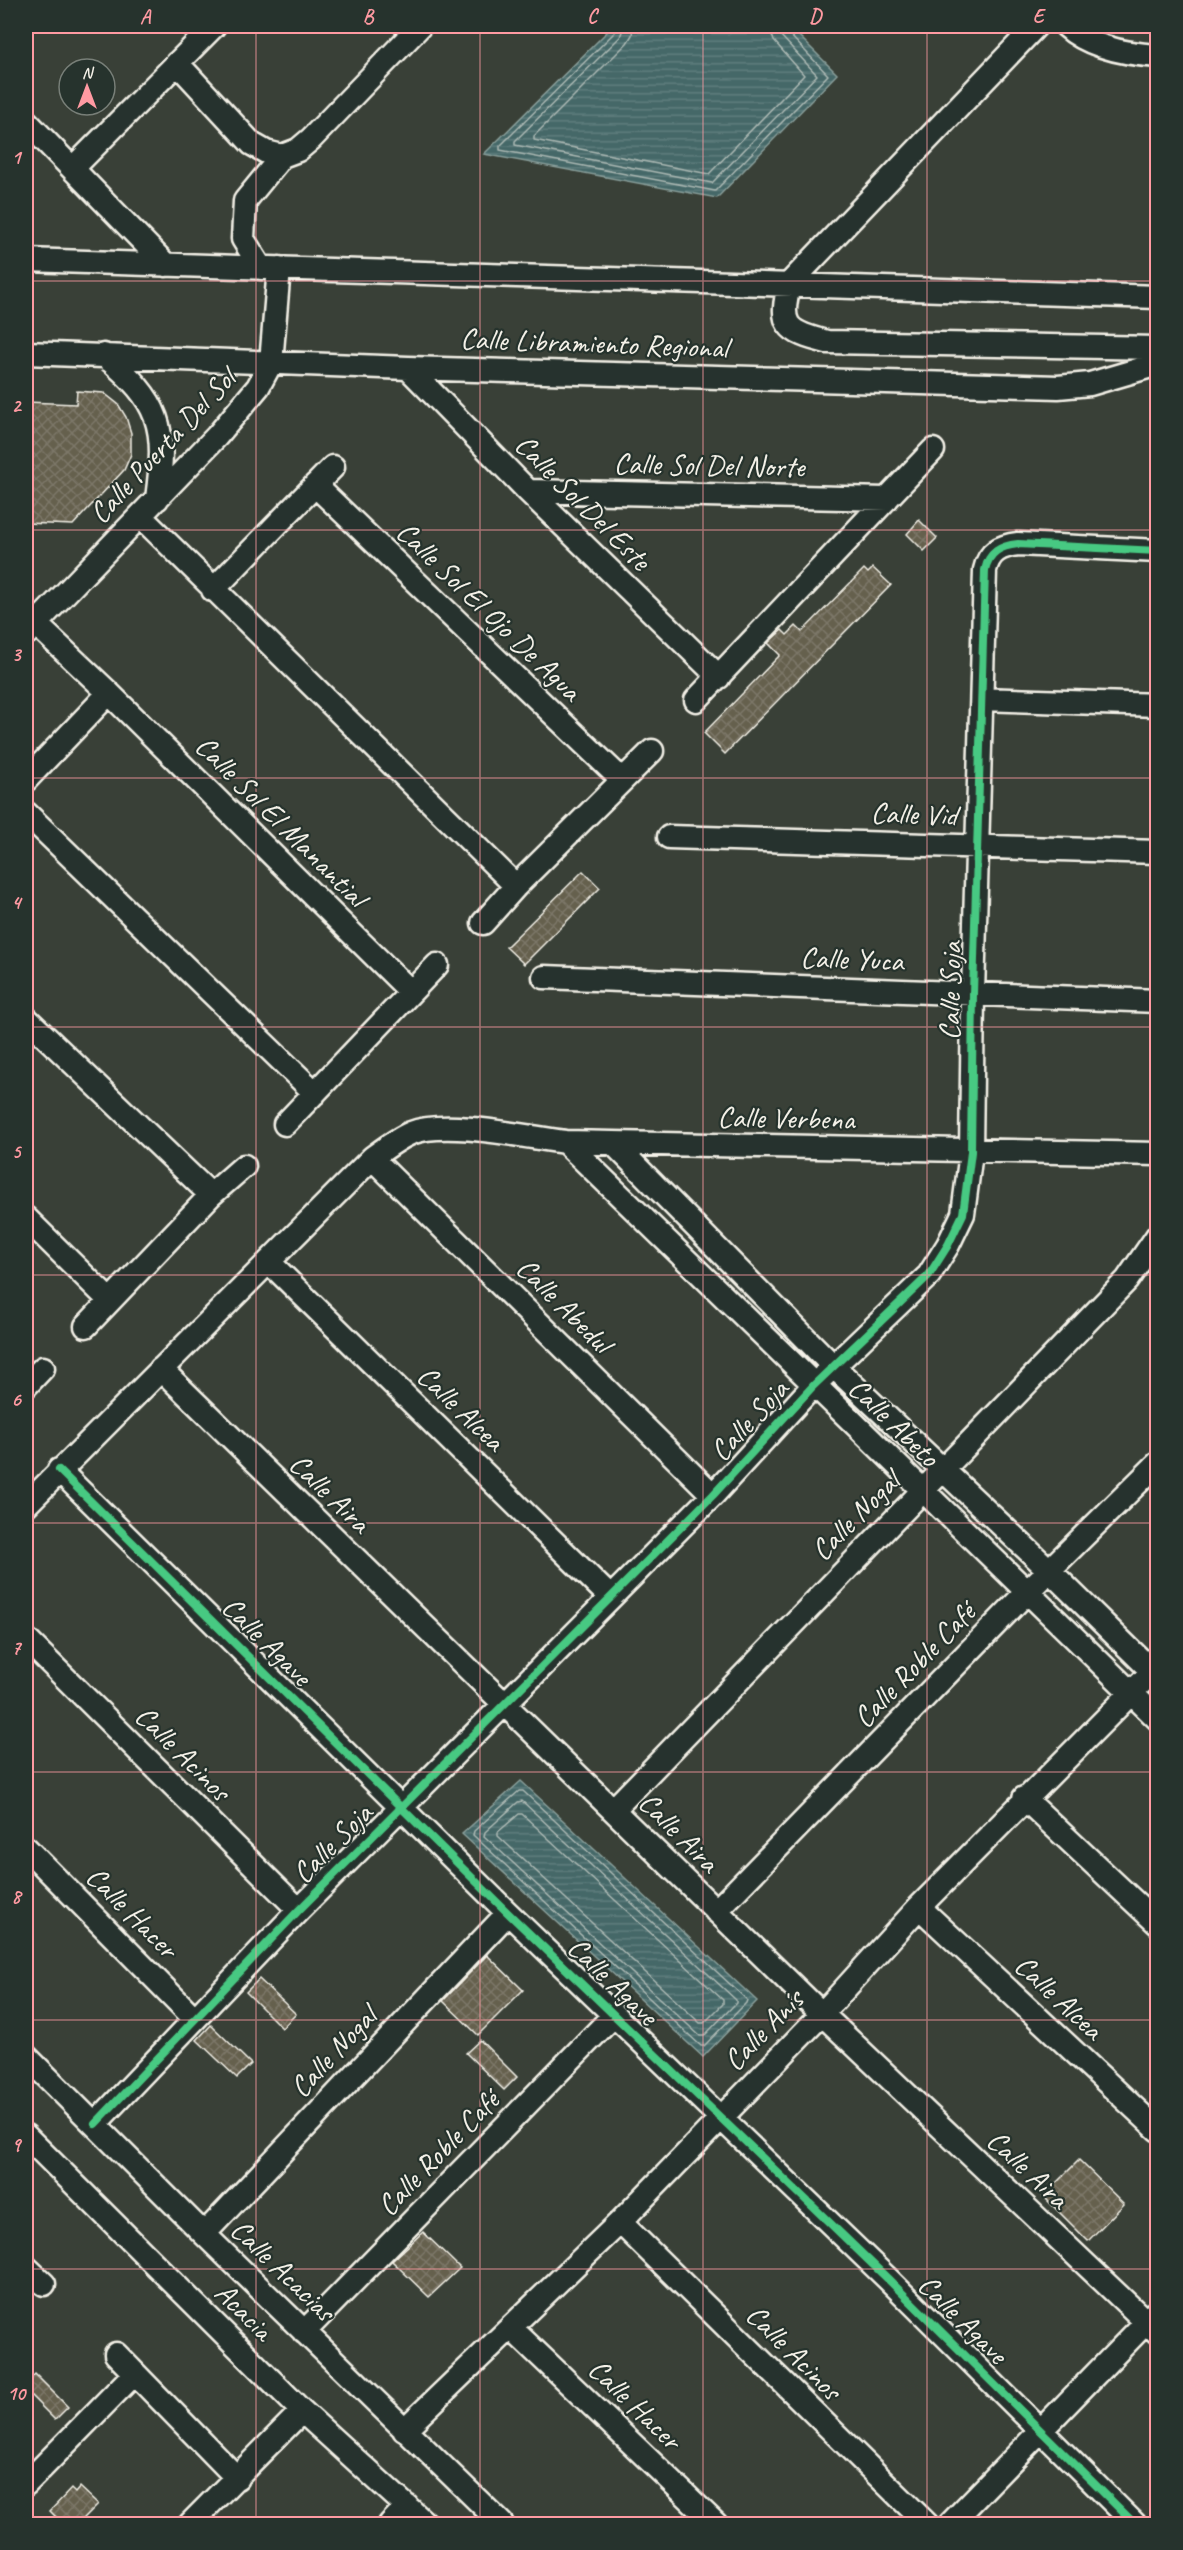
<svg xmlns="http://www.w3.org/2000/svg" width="1183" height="2550" viewBox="0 0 1183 2550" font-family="Caveat,sans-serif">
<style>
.water{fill:url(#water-rules);stroke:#8a9f9b;stroke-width:1.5}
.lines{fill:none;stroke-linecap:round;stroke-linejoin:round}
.shore{stroke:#aebab5;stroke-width:1.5}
.building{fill:url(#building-cross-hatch);stroke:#f4f1e8;stroke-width:1.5}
.minor-casing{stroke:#f4f1e8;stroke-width:27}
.minor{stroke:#26332d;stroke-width:22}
.cycleway-casing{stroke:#26332d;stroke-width:11}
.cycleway{stroke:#46c982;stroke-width:8}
.grid{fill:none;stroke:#ff9aa2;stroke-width:1.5;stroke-opacity:0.55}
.labels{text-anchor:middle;stroke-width:4.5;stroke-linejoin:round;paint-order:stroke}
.street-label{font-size:30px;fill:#f4f1e8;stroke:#26332d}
.neatline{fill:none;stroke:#ff9aa2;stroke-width:2}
.grid-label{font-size:20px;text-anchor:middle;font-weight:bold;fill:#ff9aa2}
</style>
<defs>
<pattern id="water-rules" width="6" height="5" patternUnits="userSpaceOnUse" patternTransform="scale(1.5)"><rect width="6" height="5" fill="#446868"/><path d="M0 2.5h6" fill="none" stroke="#607e7e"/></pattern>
<pattern id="building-cross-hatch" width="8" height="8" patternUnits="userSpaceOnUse" patternTransform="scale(1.5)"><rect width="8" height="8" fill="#65604e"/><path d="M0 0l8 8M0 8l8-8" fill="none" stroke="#7c7768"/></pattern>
</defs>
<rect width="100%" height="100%" fill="#394037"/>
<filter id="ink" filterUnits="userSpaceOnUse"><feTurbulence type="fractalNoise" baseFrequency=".0167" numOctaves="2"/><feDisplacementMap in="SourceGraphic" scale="12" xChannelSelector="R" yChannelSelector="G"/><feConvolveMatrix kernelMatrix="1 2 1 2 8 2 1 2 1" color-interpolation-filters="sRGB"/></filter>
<g filter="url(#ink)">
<path class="water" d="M613,26H789L837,74L717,198L484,154Z
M521,1781L757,2001L703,2057L462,1834Z"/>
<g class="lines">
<path class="shore" d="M616,26L615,32L500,146V150L715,191L828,75L787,32L786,26
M624,26L620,37L515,141V145L712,183L817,75L781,36L778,26
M633,26L632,35L627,43L534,136V140L709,174L804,75L774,41L769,26
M519,1791H523L747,2000L746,2003L704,2046H701L473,1835L474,1831Z
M522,1801L736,2000V2003L704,2036H700L484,1836L485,1832L518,1802Z
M519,1814H522L723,2000V2004L704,2023H700L498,1836V1832Z"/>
</g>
<path class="building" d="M77,391L104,393L118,404L126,417L131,433V454L124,470L73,525L26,523V402L76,404Z
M919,520L937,538L924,551L907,534Z
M873,568L891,585L725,754L704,733L780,655L768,643L782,630L787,635L796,626L802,632L864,569L868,573Z
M583,871L600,888L524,964L506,947Z
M487,1955L523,1990L478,2035L443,2001Z
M259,1979L296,2014L282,2028L246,1992Z
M211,2025L251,2064L237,2078L197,2040Z
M480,2040L517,2077L504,2090L466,2053Z
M1079,2160L1124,2204L1088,2241L1043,2196Z
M423,2232L460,2268L429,2297L392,2261Z
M35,2374L68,2407L55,2420L26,2391V2383Z
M80,2487L98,2504L78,2524H63L50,2511L71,2489L75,2493Z"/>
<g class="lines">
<g class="minor-casing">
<path id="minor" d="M1036,26L790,283C778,325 786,332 827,342L1158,348
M1066,26C1090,48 1127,54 1158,56
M177,63L252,144L266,152L282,156
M26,121L166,265
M282,156L298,150L311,139L420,26
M73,168L214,26
M26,260L1158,297
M261,268L243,239L245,201L282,156
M26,353L408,368L1058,387L1090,384L1158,364
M104,355C161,403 167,425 157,499
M408,368L528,491L719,677
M315,485L622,780
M528,491L887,499
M140,516L516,886
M213,590L333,467
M36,624L109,693L411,992
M27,633L217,436L258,387L271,363L279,268
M982,699L1158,705
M696,700L933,450
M26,780L109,693
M26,813L315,1093
M669,837L1158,852
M483,923L516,886L652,751
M544,977L1158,1001
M26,1018L211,1195
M285,1124L437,965
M565,1142L1158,1719
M613,1143L833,1366L1049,1570L1158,1677
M372,1158L713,1495
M26,1218L109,1300
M269,1262L610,1597
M86,1326L211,1195L244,1166
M161,1369L822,2014L1158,2333
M26,1386L43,1368
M59,1470L508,1913L888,2279L1135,2524
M26,1505L372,1158C384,1149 397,1139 411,1133C446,1119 526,1137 565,1142L1158,1154
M26,1639L299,1910
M1024,1798L1158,1924
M614,1809L1127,1280L1158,1235
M26,1848L195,2019
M919,1907L1158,2130
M716,1911L1027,1592L1158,1463
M26,2056L204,2234L502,2524
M95,2124L299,1910L713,1495L813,1386L929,1275L948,1245L963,1214L971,1152L973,994L985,570C989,552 1000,546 1018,544L1158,551
M26,2136L302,2411L426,2524
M620,2222L927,2524
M204,2234L508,1913
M26,2267L44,2284
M511,2328L716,2524
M304,2332L614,2015
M116,2354L237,2478
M404,2430L620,2222L822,2014L919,1907L1158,1666
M26,2484L134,2374
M190,2524L302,2411
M390,2524L407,2506
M950,2524L1156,2312"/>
</g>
<use href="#minor" class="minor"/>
<g class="cycleway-casing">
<path id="cycleway" d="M59,1470L508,1913L888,2279L1135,2524
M95,2124L299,1910L713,1495L813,1386L929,1275L948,1245L963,1214L971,1152L973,994L985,570C989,552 1000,546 1018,544L1158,551"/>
</g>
<use href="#cycleway" class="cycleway"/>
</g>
</g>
<path class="grid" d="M256,26V2524M480,26V2524M703,26V2524M927,26V2524M26,281H1158M26,530H1158M26,778H1158M26,1027H1158M26,1275H1158M26,1523H1158M26,1772H1158M26,2020H1158M26,2269H1158"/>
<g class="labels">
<g class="street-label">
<text transform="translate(594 343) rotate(2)" y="10">Calle Libramiento Regional</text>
<text transform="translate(162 446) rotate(-47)" y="10">Calle Puerta Del Sol</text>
<text transform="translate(709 465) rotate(1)" y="10">Calle Sol Del Norte</text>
<text transform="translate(583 502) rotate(45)" y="10">Calle Sol Del Este</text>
<text transform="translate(489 611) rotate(44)" y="10">Calle Sol El Ojo De Agua</text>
<text transform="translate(914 814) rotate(2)" y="10">Calle Vid</text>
<text transform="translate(281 821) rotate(45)" y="10">Calle Sol El Manantial</text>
<text transform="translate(852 959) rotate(2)" y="10">Calle Yuca</text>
<text transform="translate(950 991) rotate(-89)" y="10">Calle Soja</text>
<text transform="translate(786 1118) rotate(1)" y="10">Calle Verbena</text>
<text transform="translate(564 1305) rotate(45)" y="10">Calle Abedul</text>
<text transform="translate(461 1408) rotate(44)" y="10">Calle Alcea</text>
<text transform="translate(749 1420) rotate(-47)" y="10">Calle Soja</text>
<text transform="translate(894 1422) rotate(44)" y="10">Calle Abeto</text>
<text transform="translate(330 1493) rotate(44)" y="10">Calle Aira</text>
<text transform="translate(855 1516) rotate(-45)" y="10">Calle Nogal</text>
<text transform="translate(267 1641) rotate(45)" y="10">Calle Agave</text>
<text transform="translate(914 1665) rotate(-46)" y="10">Calle Roble Café</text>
<text transform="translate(183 1753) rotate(45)" y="10">Calle Acinos</text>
<text transform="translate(679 1832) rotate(45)" y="10">Calle Aira</text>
<text transform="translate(332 1843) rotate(-45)" y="10">Calle Soja</text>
<text transform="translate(132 1912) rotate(45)" y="10">Calle Hacer</text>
<text transform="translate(613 1981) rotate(44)" y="10">Calle Agave</text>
<text transform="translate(1059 1997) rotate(43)" y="10">Calle Alcea</text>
<text transform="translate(763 2030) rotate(-46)" y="10">Calle Anís</text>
<text transform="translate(333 2052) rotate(-47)" y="10">Calle Nogal</text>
<text transform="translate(438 2153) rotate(-46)" y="10">Calle Roble Café</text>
<text transform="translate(1028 2169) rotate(43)" y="10">Calle Aira</text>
<text transform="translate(283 2270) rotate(44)" y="10">Calle Acacias</text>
<text transform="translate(244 2311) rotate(45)" y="10">Acacia</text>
<text transform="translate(963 2319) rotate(45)" y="10">Calle Agave</text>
<text transform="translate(794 2352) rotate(45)" y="10">Calle Acinos</text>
<text transform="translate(635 2404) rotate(44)" y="10">Calle Hacer</text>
</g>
</g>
<rect width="1183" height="2550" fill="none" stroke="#26332d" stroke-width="66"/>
<g transform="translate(87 87)"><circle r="28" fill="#26332d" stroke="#787f78" stroke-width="1.5"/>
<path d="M0-4.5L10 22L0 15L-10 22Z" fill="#ff9aa2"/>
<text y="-9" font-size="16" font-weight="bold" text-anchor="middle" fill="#f4f1e8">N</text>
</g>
<rect x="33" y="33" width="1117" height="2484" class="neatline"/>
<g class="grid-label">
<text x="145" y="23">A</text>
<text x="368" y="23">B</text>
<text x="592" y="23">C</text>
<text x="815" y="23">D</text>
<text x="1038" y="23">E</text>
<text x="16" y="164">1</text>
<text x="16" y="412">2</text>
<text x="16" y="661">3</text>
<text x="16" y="909">4</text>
<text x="16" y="1158">5</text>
<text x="16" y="1406">6</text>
<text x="16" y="1654">7</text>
<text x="16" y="1903">8</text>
<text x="16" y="2151">9</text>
<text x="16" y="2400">10</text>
</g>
</svg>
